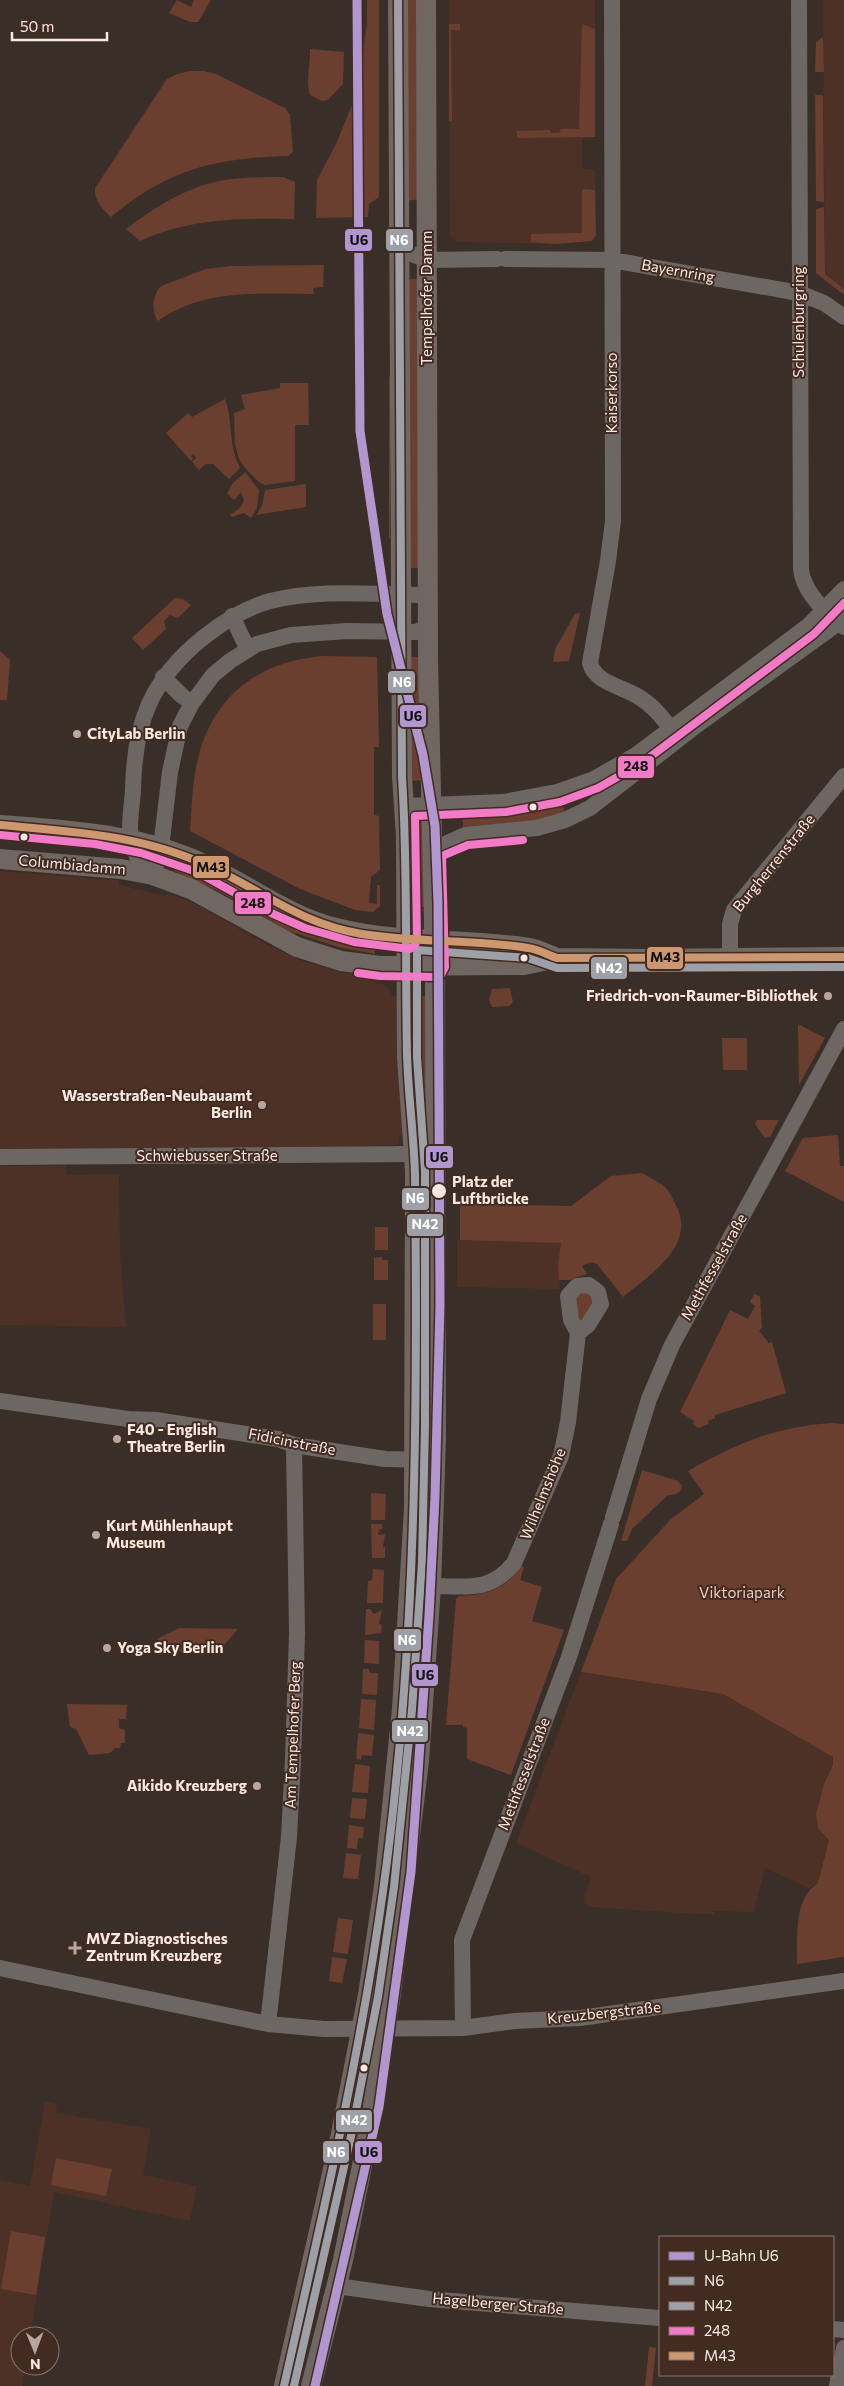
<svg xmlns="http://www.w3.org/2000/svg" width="844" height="2386" viewBox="0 0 844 2386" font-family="Commissioner,sans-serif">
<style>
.built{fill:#4d3126}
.green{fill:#6a3f2f}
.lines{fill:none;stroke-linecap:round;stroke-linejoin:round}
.minor{stroke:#6d6764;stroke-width:16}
.major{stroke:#706763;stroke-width:20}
.bus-1-casing{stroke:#422b21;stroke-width:11}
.bus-2-casing{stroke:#422b21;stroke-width:11}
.bus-3-casing{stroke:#422b21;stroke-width:11}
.bus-4-casing{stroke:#422b21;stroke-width:11}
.bus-1{stroke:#9da0a7;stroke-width:8}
.bus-2{stroke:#9da0a7;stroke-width:8}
.bus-3{stroke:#f17bc7;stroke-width:8}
.bus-4{stroke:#cd976f;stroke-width:8}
.metro-1-casing{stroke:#422b21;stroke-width:12}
.metro-1{stroke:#b296cf;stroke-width:9}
.poi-dot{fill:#b6a8a1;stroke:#422b21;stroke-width:2}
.bus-dot{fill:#f9e9e2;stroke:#422b21;stroke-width:2}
.labels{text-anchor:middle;stroke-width:4;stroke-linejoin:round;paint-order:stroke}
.street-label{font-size:15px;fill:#f9e9e2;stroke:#422b21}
.poi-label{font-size:15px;font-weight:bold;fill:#f9e9e2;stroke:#422b21;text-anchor:start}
.stop-label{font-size:15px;font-weight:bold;fill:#f9e9e2;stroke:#422b21;text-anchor:start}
.park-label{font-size:15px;fill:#f4caba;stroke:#422b21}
.line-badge{stroke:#422b21;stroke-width:2}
.badge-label{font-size:14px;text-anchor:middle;font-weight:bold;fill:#fff}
.pale-badge-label{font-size:14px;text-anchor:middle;font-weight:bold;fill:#111}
</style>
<rect width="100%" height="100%" fill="#3a2e29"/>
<path class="built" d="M449,0H595V137L582,138V169H595L596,235L592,241L555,244L457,242L450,235Z
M823,0H844V289L825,275Z
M0,871L112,880H119V885L165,896L167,893L195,904L264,943L297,959L338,972L375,977V983L386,985L392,995L397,996L402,1135H399V1142L396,1145L300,1147L0,1149Z
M0,1166H66L67,1175L119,1174L120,1253L126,1327L0,1325Z
M457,1240L562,1242L558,1265L560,1289L457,1287Z
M581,1672L723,1694L833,1757V1765L819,1799L818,1828L829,1840L818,1883L809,1888L765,1868L754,1912L714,1911V1914H696L592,1907L583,1903L591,1877L516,1843Z
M45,2102L57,2104L56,2113L151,2129L143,2175L197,2186L190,2221L54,2192L30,2336H20V2366H25L22,2386H0V2180L30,2186Z"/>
<path class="green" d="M177,0L191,7L194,0H211L198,22H190L169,13Z
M367,0H379V197L369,204L368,217L316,218L317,180L336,144L352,105L359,79L367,23Z
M406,0H419L420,199L406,201Z
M449,24H460V30H451L452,121H449Z
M582,24L595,29V137L517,138V131L550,130L551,133H559L561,129H579Z
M823,37L824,72H815L816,42Z
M310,49L344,52L343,84L328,100L322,101L310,95C305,79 311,65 310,49Z
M190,71H204L216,74L285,108L290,115L293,152L288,156C215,158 168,169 111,217C102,208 94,201 95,188L167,79L177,74Z
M815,95H823L824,202L816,201Z
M283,177L295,182L294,219C241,218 190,218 140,241L126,229C155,207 188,186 225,180C244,177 264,177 283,177Z
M582,189L595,190L596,235L592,241L555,244L531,242V234L582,233Z
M824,207L825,274L844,289V295L816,273V209Z
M324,265L323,287L313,288L314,294C260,294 204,288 158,321C151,312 152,295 161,286L206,269L230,266Z
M406,279H420L421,568H407Z
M389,377H391L390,539L389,538Z
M280,383H308L309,425H295V481L265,485L259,482L245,468L239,459L235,444L234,413L245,409L241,395L280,388Z
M225,399C234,424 227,441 240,468L229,479L213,464H206L199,470L192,462L196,458L193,454L191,456L193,459L191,461L166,433L188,413L192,417Z
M245,472L259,490L257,508L251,518L244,513L232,517L230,515L240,508L244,501L241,492L234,500L227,493L233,483Z
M306,484V507L256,515L262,506L265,490Z
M175,598L183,599L191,605L178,618L170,615L164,621L166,629L143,650L132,638Z
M580,613L569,661L553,662L555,649L575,614Z
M0,651L10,660L7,700H0Z
M323,656L377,657L379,747H374V815L379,816L380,870L371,877L369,903L377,904V885H380V906L373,912L355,910L300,889L190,831C192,808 192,782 198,759C213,695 260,661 323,656Z
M407,657H421L424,780L410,781Z
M561,798L565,813L536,821L463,827L462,811L512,809Z
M422,816L427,907H417V829Z
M177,862L375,945V954L338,947L289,931L218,891L174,871Z
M510,988L513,1002L509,1006L492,1007L489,1000L492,989Z
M415,996H425L426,1139H420Z
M798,1024L825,1038L799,1085Z
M722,1038H747V1070H723Z
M757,1120H779L770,1137L765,1138L755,1124Z
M838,1135L840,1166H844V1202L785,1171L803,1138Z
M642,1173C650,1178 660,1182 666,1188C670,1192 673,1200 676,1205C697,1245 650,1275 623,1297L597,1264L591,1262L582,1266L587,1274L569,1280H559L558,1265L561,1243L460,1240V1204L571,1206L611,1176Z
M375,1227H388V1250H375Z
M382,1257V1260H388V1280H374V1258Z
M586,1289L597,1306L578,1323L573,1294Z
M754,1294L760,1296L762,1328L759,1331L769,1343L772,1342L786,1393L715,1415V1418L708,1421L709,1424L698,1428L693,1424L694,1421L680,1412L730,1310L748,1319L755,1306L750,1302Z
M373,1304H386V1340H373Z
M832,1423L844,1424V1957L797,1964C798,1937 793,1899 818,1883L829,1840L818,1828L816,1813L824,1784L833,1765V1757L723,1694L581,1672L616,1579L670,1520L704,1494L688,1471C738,1443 774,1427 832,1423Z
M642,1470L678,1481L682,1486C681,1493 675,1495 668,1495L632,1529L627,1541H621Z
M371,1493L386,1494L385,1520H371Z
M371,1524H382V1529L379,1530L378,1535L385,1534L383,1547H385V1558H372Z
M521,1566L524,1567L520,1580L542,1587L532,1621L564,1630L511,1775L467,1759V1728L463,1727V1725H446L456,1599L459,1596C485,1595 506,1590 521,1566Z
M373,1569L384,1570L383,1603H367L368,1581L372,1580Z
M366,1609H370L374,1614L382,1610L379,1624L382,1625L381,1633L365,1635Z
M179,1628L238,1629L218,1652L156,1651L157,1639Z
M365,1640L379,1641V1664L364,1663Z
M363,1669H369V1673H378L377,1695L362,1694Z
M361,1699L376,1700L374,1730L359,1728Z
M67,1704L127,1705L126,1719H119V1728L125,1730V1743H121L120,1748H115L110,1753L89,1755L76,1729L70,1727Z
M358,1733L374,1735L372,1756L362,1755L361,1760L356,1759Z
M355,1764L370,1766L368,1793L352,1792Z
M352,1798L367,1799L365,1819L350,1818Z
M349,1825L364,1827L363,1838H358L357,1849L347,1848Z
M346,1853L361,1855L358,1879L343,1878Z
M338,1918L353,1920L348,1954L333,1952Z
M332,1957L347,1959L342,1983L329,1981Z
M364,2054H369L359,2114L357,2151L347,2142Z
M56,2158L112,2169L106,2196L51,2185Z
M11,2231L45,2237L36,2295L1,2289Z
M649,2347L656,2348L652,2386H645Z"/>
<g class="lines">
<path class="minor" d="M612,0L613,521L608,561L590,663C595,684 626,687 642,699C657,709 668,725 679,739
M799,0L801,569C803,592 827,614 844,627
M399,249L427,260L497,259
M505,259L612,260L799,293L824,303L844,317
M232,616L248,650
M163,677L182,696L192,703
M405,806L504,802L557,792L594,779L636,755L808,626L844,589
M432,850L465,835L537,828L565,820L590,808L697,725L844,619
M144,872C140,862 134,851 131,841C128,826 132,806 133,791C134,724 150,680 204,637C224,621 245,608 270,601C320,588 376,595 428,595
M153,875L161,848L170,772L180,726L192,703L213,675L230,661L257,644L291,635L347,631L416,632L428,627
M730,958V924L734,910L844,776
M0,1157L413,1154
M0,1401L128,1419L156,1420L278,1439L294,1445L385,1459L435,1460
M613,1517L649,1399L672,1345L844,1029
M431,1586C466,1586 490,1593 514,1563L561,1456L568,1422L578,1333L571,1320L568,1296L577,1286L589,1285L598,1292L601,1304L588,1325L578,1333
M0,1968L268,2024L324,2029L463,2028L515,2021L580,2018L844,1981
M268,2024L289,1837L293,1760L297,1633L294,1445
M463,2028L462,1940L569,1657L611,1524
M337,2286L429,2299L660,2318
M833,2329L844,2330
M837,2386L844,2348"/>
<path class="major" d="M0,825C64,830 129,833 190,858C240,878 283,915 336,928C399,944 465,938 529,948C538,949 548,955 557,958
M0,859L121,869L153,875L191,889L297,947L341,961L380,966L524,965L557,958L652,959L844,957
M284,2386L341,2134L368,1995L384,1886L402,1709L414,1508L415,1171L407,1057L406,836L402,777L398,0
M311,2386L343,2260L368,2136L390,2001L419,1761L431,1586L436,1439L435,967L428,660L426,0"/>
<g class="bus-1-casing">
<path id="bus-1" d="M284,2386C321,2222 360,2058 383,1891C416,1655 418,1414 415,1176C414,1135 408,1094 407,1054C405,961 408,869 402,777L398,0"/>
</g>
<g class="bus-2-casing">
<path id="bus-2" d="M294,2386L351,2136L378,1997L394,1887L412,1710L422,1563L425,1425V1171L417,1057V950L528,958L557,968L844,967"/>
</g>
<g class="bus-3-casing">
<path id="bus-3" d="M0,835L95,844L141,853L197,872L271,913L305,928L354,942L410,949L415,945L417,940L415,816L506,812L560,802L598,788L642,763L814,634L844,603
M358,973L380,976L435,977L441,975L445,967L442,856L468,845L523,840"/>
</g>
<g class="bus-4-casing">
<path id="bus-4" d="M0,825C77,832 147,835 217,870C268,895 303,924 362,934C417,943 474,939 528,948C538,949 548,955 557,958L844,957"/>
</g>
<use href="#bus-1" class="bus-1"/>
<use href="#bus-2" class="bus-2"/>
<use href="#bus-3" class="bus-3"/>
<use href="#bus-4" class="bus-4"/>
<g class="metro-1-casing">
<path id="metro-1" d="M315,2386L379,2107L411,1872L429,1616L435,1497L440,1305L438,903L435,826L423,755L387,614L360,431L357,0"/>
</g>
<use href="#metro-1" class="metro-1"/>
</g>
<g class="poi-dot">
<circle cx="77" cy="734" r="5"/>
<circle cx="828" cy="996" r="5"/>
<circle cx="262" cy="1105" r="5"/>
<circle cx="117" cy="1439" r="5"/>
<circle cx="96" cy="1535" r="5"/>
<circle cx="107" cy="1648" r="5"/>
<circle cx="257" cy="1786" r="5"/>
<path d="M72.5 1940.5h5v5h5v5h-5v5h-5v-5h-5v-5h5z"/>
</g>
<g class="bus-dot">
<circle cx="533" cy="807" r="4.5"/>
<circle cx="24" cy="837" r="4.5"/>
<circle cx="524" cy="958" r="4.5"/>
<circle cx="439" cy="1191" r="8"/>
<circle cx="364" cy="2068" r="4.5"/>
</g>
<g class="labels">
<g class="street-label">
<text transform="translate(678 271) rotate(10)" y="5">Bayernring</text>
<text transform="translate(427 298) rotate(-90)" y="5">Tempelhofer Damm</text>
<text transform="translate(799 322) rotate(-90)" y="5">Schulenburgring</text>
<text transform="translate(612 393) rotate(-90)" y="5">Kaiserkorso</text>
<text transform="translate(774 863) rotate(-51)" y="5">Burgherrenstraße</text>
<text transform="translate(72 865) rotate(5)" y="5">Columbiadamm</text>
<text x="207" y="1161">Schwiebusser Straße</text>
<text transform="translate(714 1267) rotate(-61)" y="5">Methfesselstraße</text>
<text transform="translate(292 1442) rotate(11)" y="5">Fidicinstraße</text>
<text transform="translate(543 1494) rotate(-68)" y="5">Wilhelmshöhe</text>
<text transform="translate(293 1735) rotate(-88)" y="5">Am Tempelhofer Berg</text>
<text transform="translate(524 1774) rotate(-69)" y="5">Methfesselstraße</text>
<text transform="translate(604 2013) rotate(-6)" y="5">Kreuzbergstraße</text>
<text transform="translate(498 2304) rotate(5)" y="5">Hagelberger Straße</text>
</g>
<g class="poi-label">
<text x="87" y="739">CityLab Berlin</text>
<text x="818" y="1001" text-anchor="end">Friedrich-von-Raumer-Bibliothek</text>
<text x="252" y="1101" text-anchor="end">Wasserstraßen-Neubauamt<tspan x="252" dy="17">Berlin</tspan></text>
<text x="127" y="1435">F40 - English<tspan x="127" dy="17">Theatre Berlin</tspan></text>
<text x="106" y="1531">Kurt Mühlenhaupt<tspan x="106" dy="17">Museum</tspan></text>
<text x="117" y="1653">Yoga Sky Berlin</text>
<text x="247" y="1791" text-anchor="end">Aikido Kreuzberg</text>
<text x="86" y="1944">MVZ Diagnostisches<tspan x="86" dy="17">Zentrum Kreuzberg</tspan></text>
</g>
<g class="stop-label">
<text x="452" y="1187">Platz der<tspan x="452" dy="17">Luftbrücke</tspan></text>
</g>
<g class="park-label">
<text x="742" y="1598">Viktoriapark</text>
</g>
</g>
<g class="line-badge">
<rect x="385" y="228" width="29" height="24" rx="5" fill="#9da0a7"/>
<rect x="344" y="228" width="29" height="24" rx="5" fill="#b296cf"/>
<rect x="387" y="670" width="29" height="24" rx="5" fill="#9da0a7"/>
<rect x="399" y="704" width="28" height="24" rx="5" fill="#b296cf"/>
<rect x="617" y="755" width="38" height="24" rx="5" fill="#f17bc7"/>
<rect x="192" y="855" width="38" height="24" rx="5" fill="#cd976f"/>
<rect x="234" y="891" width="38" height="24" rx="5" fill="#f17bc7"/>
<rect x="646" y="946" width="38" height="24" rx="5" fill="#cd976f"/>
<rect x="590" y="956" width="38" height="24" rx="5" fill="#9da0a7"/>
<rect x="425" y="1145" width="29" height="24" rx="5" fill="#b296cf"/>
<rect x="401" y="1187" width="29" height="24" rx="5" fill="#9da0a7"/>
<rect x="406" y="1213" width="38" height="24" rx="5" fill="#9da0a7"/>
<rect x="393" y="1628" width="29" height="24" rx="5" fill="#9da0a7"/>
<rect x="411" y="1663" width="28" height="24" rx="5" fill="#b296cf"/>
<rect x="391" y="1719" width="38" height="24" rx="5" fill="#9da0a7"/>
<rect x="335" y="2109" width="38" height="24" rx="5" fill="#9da0a7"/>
<rect x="354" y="2140" width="29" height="24" rx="5" fill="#b296cf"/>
<rect x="322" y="2140" width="28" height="24" rx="5" fill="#9da0a7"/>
</g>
<g class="badge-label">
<text x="399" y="245">N6</text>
<text x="402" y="687">N6</text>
<text x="609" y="973">N42</text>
<text x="415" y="1203">N6</text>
<text x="425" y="1229">N42</text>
<text x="407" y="1645">N6</text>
<text x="410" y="1736">N42</text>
<text x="354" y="2125">N42</text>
<text x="336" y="2157">N6</text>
</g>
<g class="pale-badge-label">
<text x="359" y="245">U6</text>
<text x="413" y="721">U6</text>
<text x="636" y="771">248</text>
<text x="211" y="872">M43</text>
<text x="253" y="908">248</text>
<text x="665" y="962">M43</text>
<text x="439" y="1162">U6</text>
<text x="425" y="1680">U6</text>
<text x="369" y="2157">U6</text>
</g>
<rect x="659" y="2236" width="175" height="140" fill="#422b21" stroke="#8b776e"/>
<rect x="669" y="2252" width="25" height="8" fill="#b296cf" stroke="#8b776e"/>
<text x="704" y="2261" font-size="15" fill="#f9e9e2">U-Bahn U6</text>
<rect x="669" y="2277" width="25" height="8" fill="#9da0a7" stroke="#8b776e"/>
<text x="704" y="2286" font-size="15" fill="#f9e9e2">N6</text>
<rect x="669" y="2302" width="25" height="8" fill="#9da0a7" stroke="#8b776e"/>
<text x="704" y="2311" font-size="15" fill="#f9e9e2">N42</text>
<rect x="669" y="2327" width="25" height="8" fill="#f17bc7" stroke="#8b776e"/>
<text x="704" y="2336" font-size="15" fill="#f9e9e2">248</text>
<rect x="669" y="2352" width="25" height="8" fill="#cd976f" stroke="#8b776e"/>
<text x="704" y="2361" font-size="15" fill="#f9e9e2">M43</text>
<g transform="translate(35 2351) rotate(179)"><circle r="24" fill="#422b21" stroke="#8b776e"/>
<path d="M0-4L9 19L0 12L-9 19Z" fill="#b6a8a1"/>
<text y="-8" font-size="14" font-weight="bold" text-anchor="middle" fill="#f9e9e2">N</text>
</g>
<path d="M12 32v8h95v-8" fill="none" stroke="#f9e9e2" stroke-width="2.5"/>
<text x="20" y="32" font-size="15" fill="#f9e9e2" stroke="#422b21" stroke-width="4" paint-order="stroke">50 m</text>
</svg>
